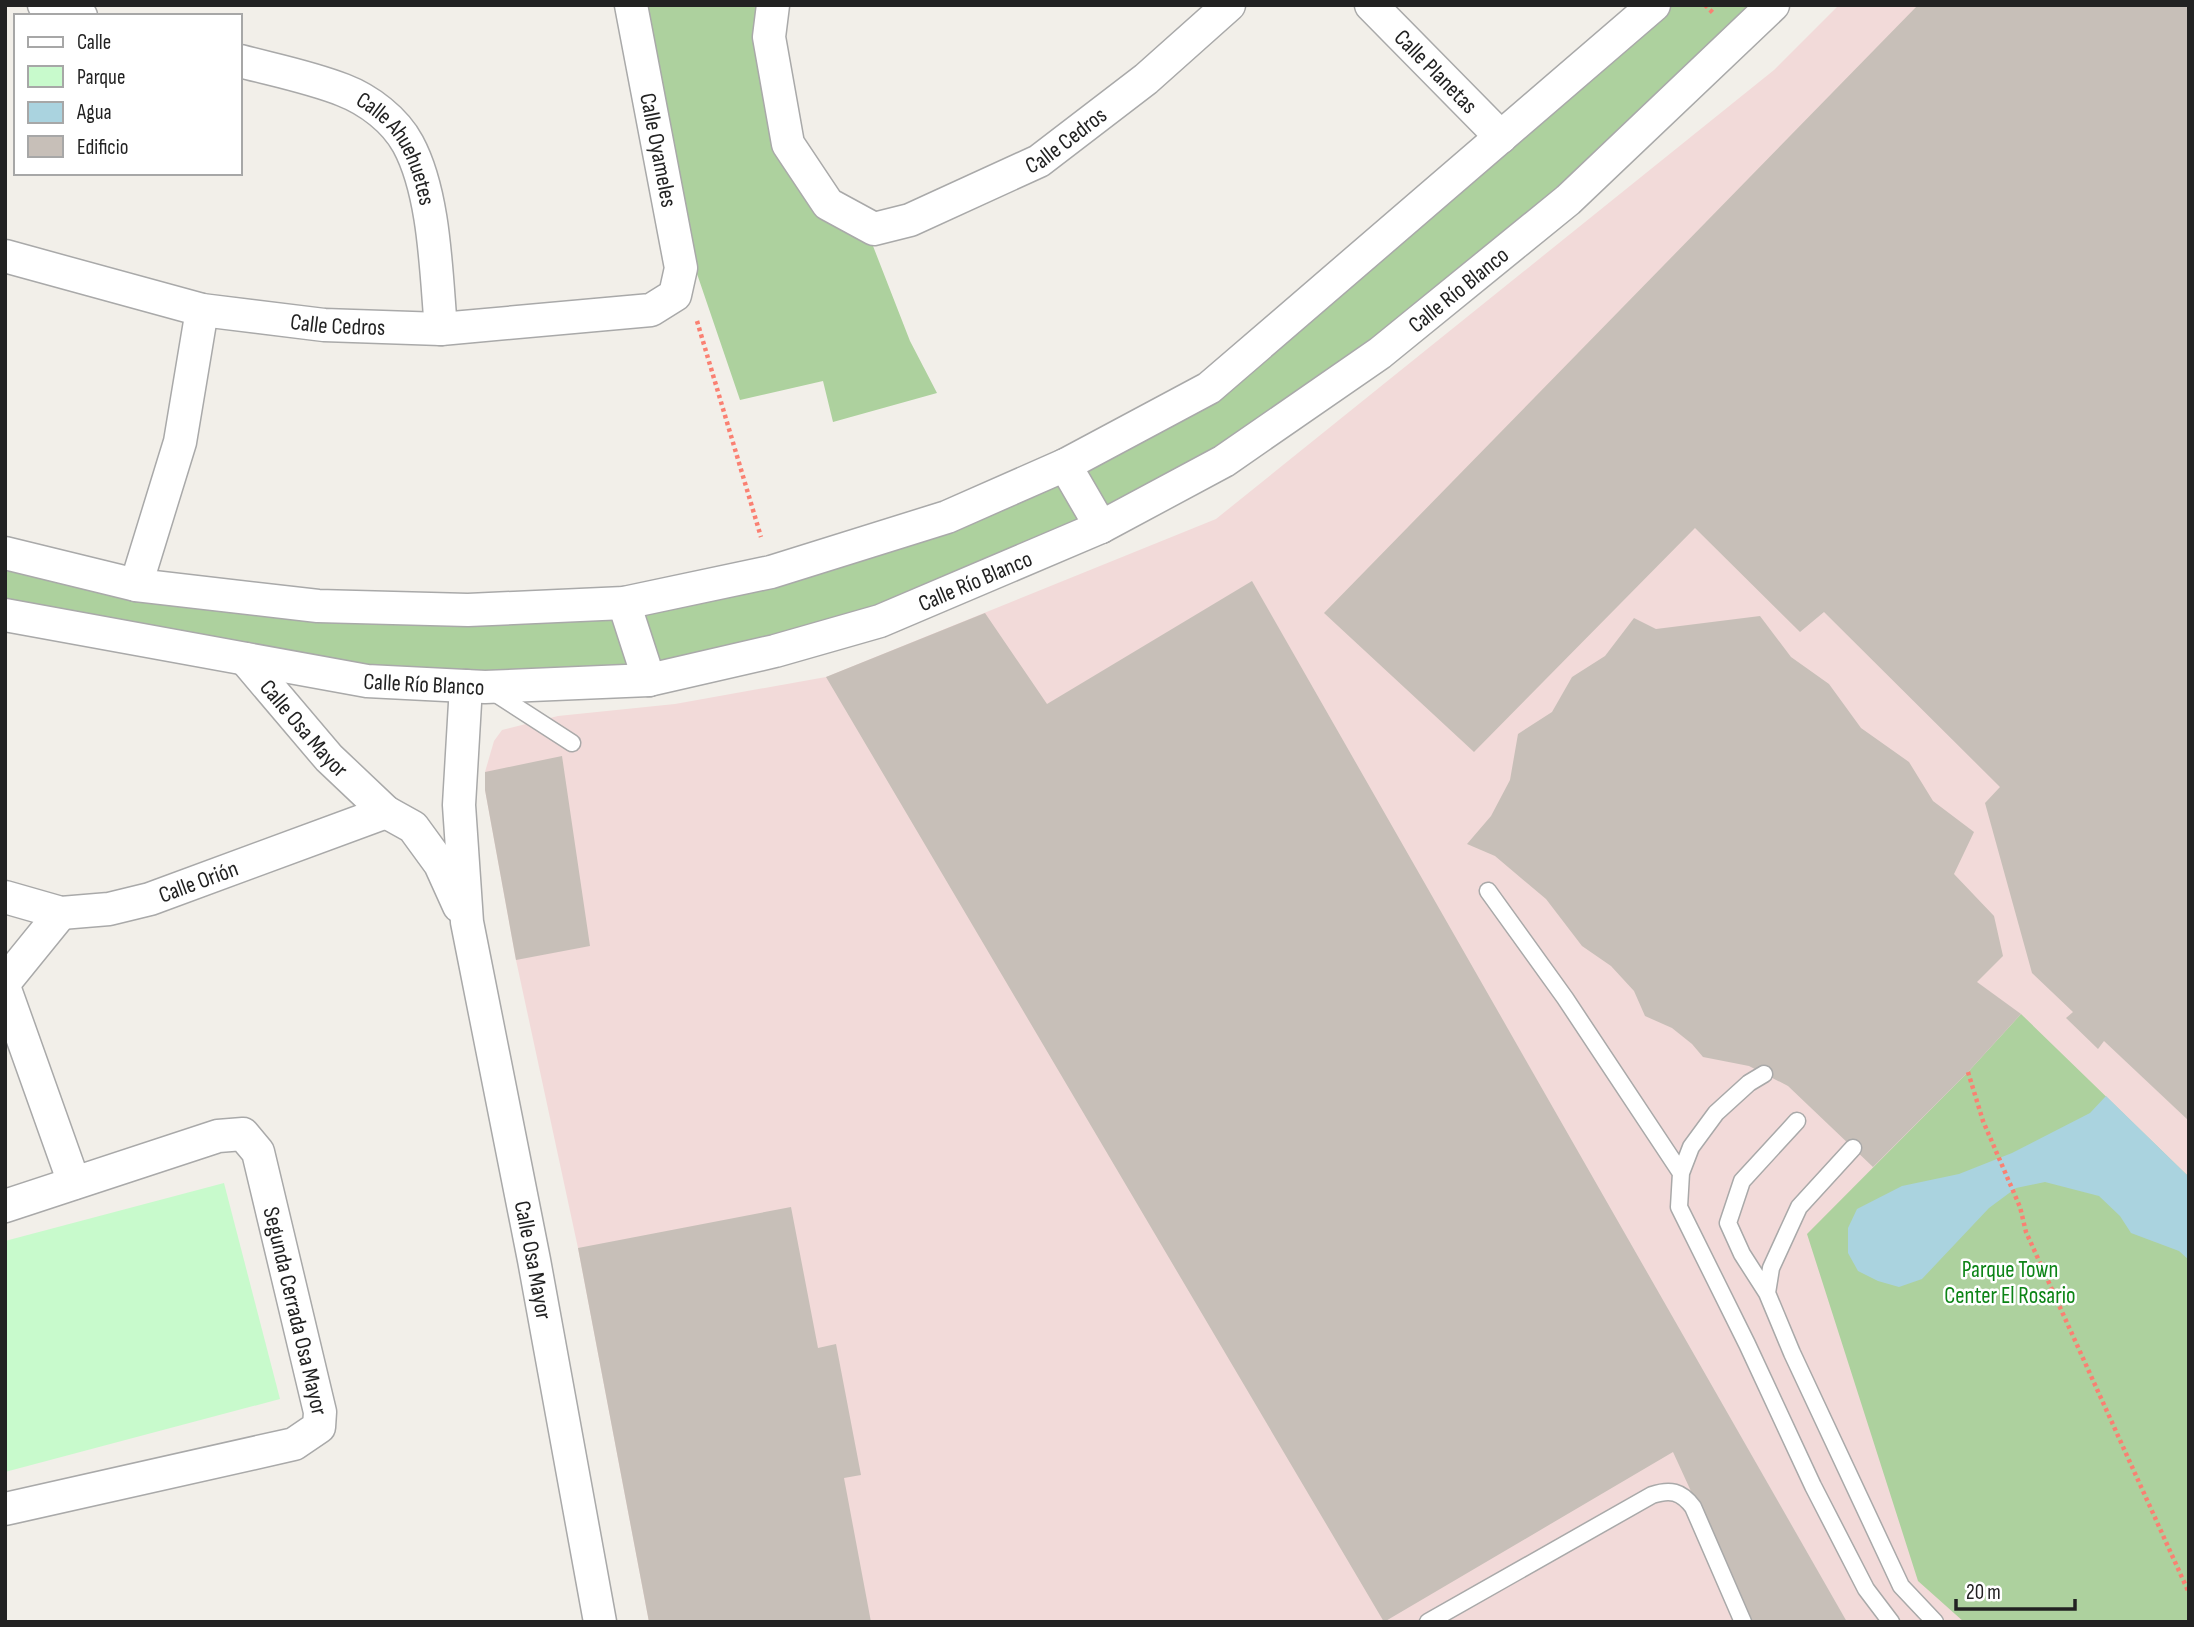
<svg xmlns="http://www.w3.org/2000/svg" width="2194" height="1627" viewBox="0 0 2194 1627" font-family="'Sofia Sans Condensed',sans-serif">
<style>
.commercial{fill:#f2dad9}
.forest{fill:#add19e}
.park{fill:#c8facc}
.water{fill:#aad3df}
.building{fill:#c7bfb8}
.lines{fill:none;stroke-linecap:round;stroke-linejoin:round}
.lane-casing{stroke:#a9a9a9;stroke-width:19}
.street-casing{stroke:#a9a9a9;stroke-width:35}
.path{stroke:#fa8072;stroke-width:4.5;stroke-dasharray:3.5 3.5;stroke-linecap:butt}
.lane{stroke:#fff;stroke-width:16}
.street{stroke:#fff;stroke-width:32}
.labels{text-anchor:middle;stroke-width:5;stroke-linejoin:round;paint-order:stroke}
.street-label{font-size:23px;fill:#222;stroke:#fff}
.park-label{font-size:23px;fill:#0c8416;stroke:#fff}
</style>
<rect width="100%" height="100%" fill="#f2efe9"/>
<path class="commercial" d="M1839,5H2189V1622H649L578,1248L516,960L485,790V772L494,741L502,730L558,716L675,704L826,677L1216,519L1774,70Z"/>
<path class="forest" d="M646,5H758L817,212L873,246L910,341L937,393L833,422L823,381L740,400L694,265Z
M1673,5H1755L1559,191L1374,340L1217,450L1080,521L873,609L658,663L630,667L482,674L368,667L5,601V567L613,618L1085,470L1510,148Z
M2021,1014L2189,1177V1622H1964L1918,1581L1807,1234L1968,1072Z"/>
<path class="park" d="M224,1183L280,1399L5,1472V1241Z"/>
<path class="water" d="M2106,1096L2189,1177V1260L2179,1251L2131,1233L2120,1216L2099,1196L2045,1182L2016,1188L1989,1208L1922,1279L1899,1287L1878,1281L1858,1271L1848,1253V1228L1857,1209L1902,1186L1959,1174L2012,1153L2090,1113Z"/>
<path class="building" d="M1918,5H2189V1121L2104,1041L2098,1049L2066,1018L2073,1012L2032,973L1985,803L2000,787L1824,612L1800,632L1695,528L1474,752L1324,613Z
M1252,581L1847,1622H1751L1673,1452L1384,1622L826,677L985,613L1047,704Z
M1760,616L1791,657L1829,684L1861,728L1909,762L1933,801L1974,832L1954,874L1994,916L2003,956L1977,982L2021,1014L1968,1072L1873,1167L1788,1086L1749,1066L1703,1057L1692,1044L1672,1028L1645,1016L1634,991L1611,966L1582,946L1546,899L1495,856L1467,844L1491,816L1510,780L1518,734L1552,712L1572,677L1605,656L1634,618L1656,629Z
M562,756L590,946L516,960L485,790V772Z
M791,1207L818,1348L836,1344L861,1475L844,1478L871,1622H649L578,1248Z"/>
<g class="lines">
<g class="lane-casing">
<path id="lane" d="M490,690L572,743
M1488,891L1565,998L1681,1173
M1764,1074L1749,1083L1716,1113L1691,1147L1681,1173L1679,1207L1747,1344L1813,1486L1866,1589L1891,1622
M1853,1148L1799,1207L1771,1268L1767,1293L1792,1353L1901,1586L1935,1622
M1767,1293L1742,1254L1728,1223L1742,1181L1797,1121
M1428,1622L1652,1495C1670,1489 1681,1491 1693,1507L1743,1622"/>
</g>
<g class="street-casing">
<g id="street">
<path d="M44,5L81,16"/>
<path id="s1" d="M773,5L769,37L788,144L828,204L874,229L910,220L1039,161L1146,79L1229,5"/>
<path id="s2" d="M1371,5L1501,137"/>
<path id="s3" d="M240,61C274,70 310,77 343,90C369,100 395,120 408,144C435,194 436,273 441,329"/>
<path id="s4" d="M5,256L202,310L324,325L441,329L651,310L675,295L681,268L631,5"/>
<path d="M1065,465L1101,527"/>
<path d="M5,553L136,585L318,606L468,610L624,603L771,572L947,517L1065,465L1209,388L1654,5"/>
<path d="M136,585L180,442L202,310"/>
<path d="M624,603L649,680"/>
<path id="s5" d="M5,615L367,681L485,687L649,680L775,651L880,621L1101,527L1224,461L1380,353L1568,200L1773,5"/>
<path id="s6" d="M245,659L329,758L386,812L413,827L440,864L459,906"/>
<path id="s7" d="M466,686L459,805L467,922L534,1260L600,1622"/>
<path id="s8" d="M5,897L61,913L109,909L150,899L386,812"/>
<path d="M5,982L61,913"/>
<path d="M5,989L74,1183"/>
<path id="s9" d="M5,1206L218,1136L243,1134L258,1152L320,1412L319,1427L294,1444L5,1509"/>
</g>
</g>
<path class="path" d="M1705,5L1713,13
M697,321L761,537
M1968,1072L1983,1121L2020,1207L2026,1232L2189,1593"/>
<use href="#lane" class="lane"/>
<use href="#street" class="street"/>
</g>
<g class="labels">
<g class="street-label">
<text dy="8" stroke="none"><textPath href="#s2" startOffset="93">Calle Planetas</textPath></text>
<text dy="8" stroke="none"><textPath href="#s1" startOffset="478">Calle Cedros</textPath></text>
<text transform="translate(659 150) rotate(79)" y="8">Calle Oyameles</text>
<text dy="8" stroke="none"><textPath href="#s3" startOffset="191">Calle Ahuehuetes</textPath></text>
<text dy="8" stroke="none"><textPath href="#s5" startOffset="1559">Calle Río Blanco</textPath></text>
<text dy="8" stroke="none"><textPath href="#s4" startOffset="341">Calle Cedros</textPath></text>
<text dy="8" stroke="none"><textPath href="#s5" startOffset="992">Calle Río Blanco</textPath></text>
<text dy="8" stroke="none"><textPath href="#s5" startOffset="425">Calle Río Blanco</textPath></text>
<text dy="8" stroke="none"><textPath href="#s6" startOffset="91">Calle Osa Mayor</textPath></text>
<text dy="8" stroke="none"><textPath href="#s8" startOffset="200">Calle Orión</textPath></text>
<text dy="8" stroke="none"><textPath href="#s7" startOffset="581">Calle Osa Mayor</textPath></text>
<text dy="8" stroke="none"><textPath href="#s9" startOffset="436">Segunda Cerrada Osa Mayor</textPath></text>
</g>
<g class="park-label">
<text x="2010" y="1277">Parque Town<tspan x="2010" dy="26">Center El Rosario</tspan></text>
</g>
</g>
<rect width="2194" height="1627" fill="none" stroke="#222222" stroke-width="14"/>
<rect x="14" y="14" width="228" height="161" fill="#ffffff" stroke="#a7a7a7" stroke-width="2"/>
<rect x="28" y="37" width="35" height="10" fill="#ffffff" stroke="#a7a7a7" stroke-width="2"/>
<text x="77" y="49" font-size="21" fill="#222222">Calle</text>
<rect x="28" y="66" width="35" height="21" fill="#c8facc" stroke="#a7a7a7" stroke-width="2"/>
<text x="77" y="84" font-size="21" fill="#222222">Parque</text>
<rect x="28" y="102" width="35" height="21" fill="#aad3df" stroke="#a7a7a7" stroke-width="2"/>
<text x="77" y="119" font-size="21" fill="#222222">Agua</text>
<rect x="28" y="136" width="35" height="21" fill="#c7bfb8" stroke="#a7a7a7" stroke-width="2"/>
<text x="77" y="154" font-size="21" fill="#222222">Edificio</text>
<path d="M1956 1599v10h119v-10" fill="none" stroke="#222222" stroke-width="3.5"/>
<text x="1966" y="1599" font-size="21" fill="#222222" stroke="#ffffff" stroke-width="5" paint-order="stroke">20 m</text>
</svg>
